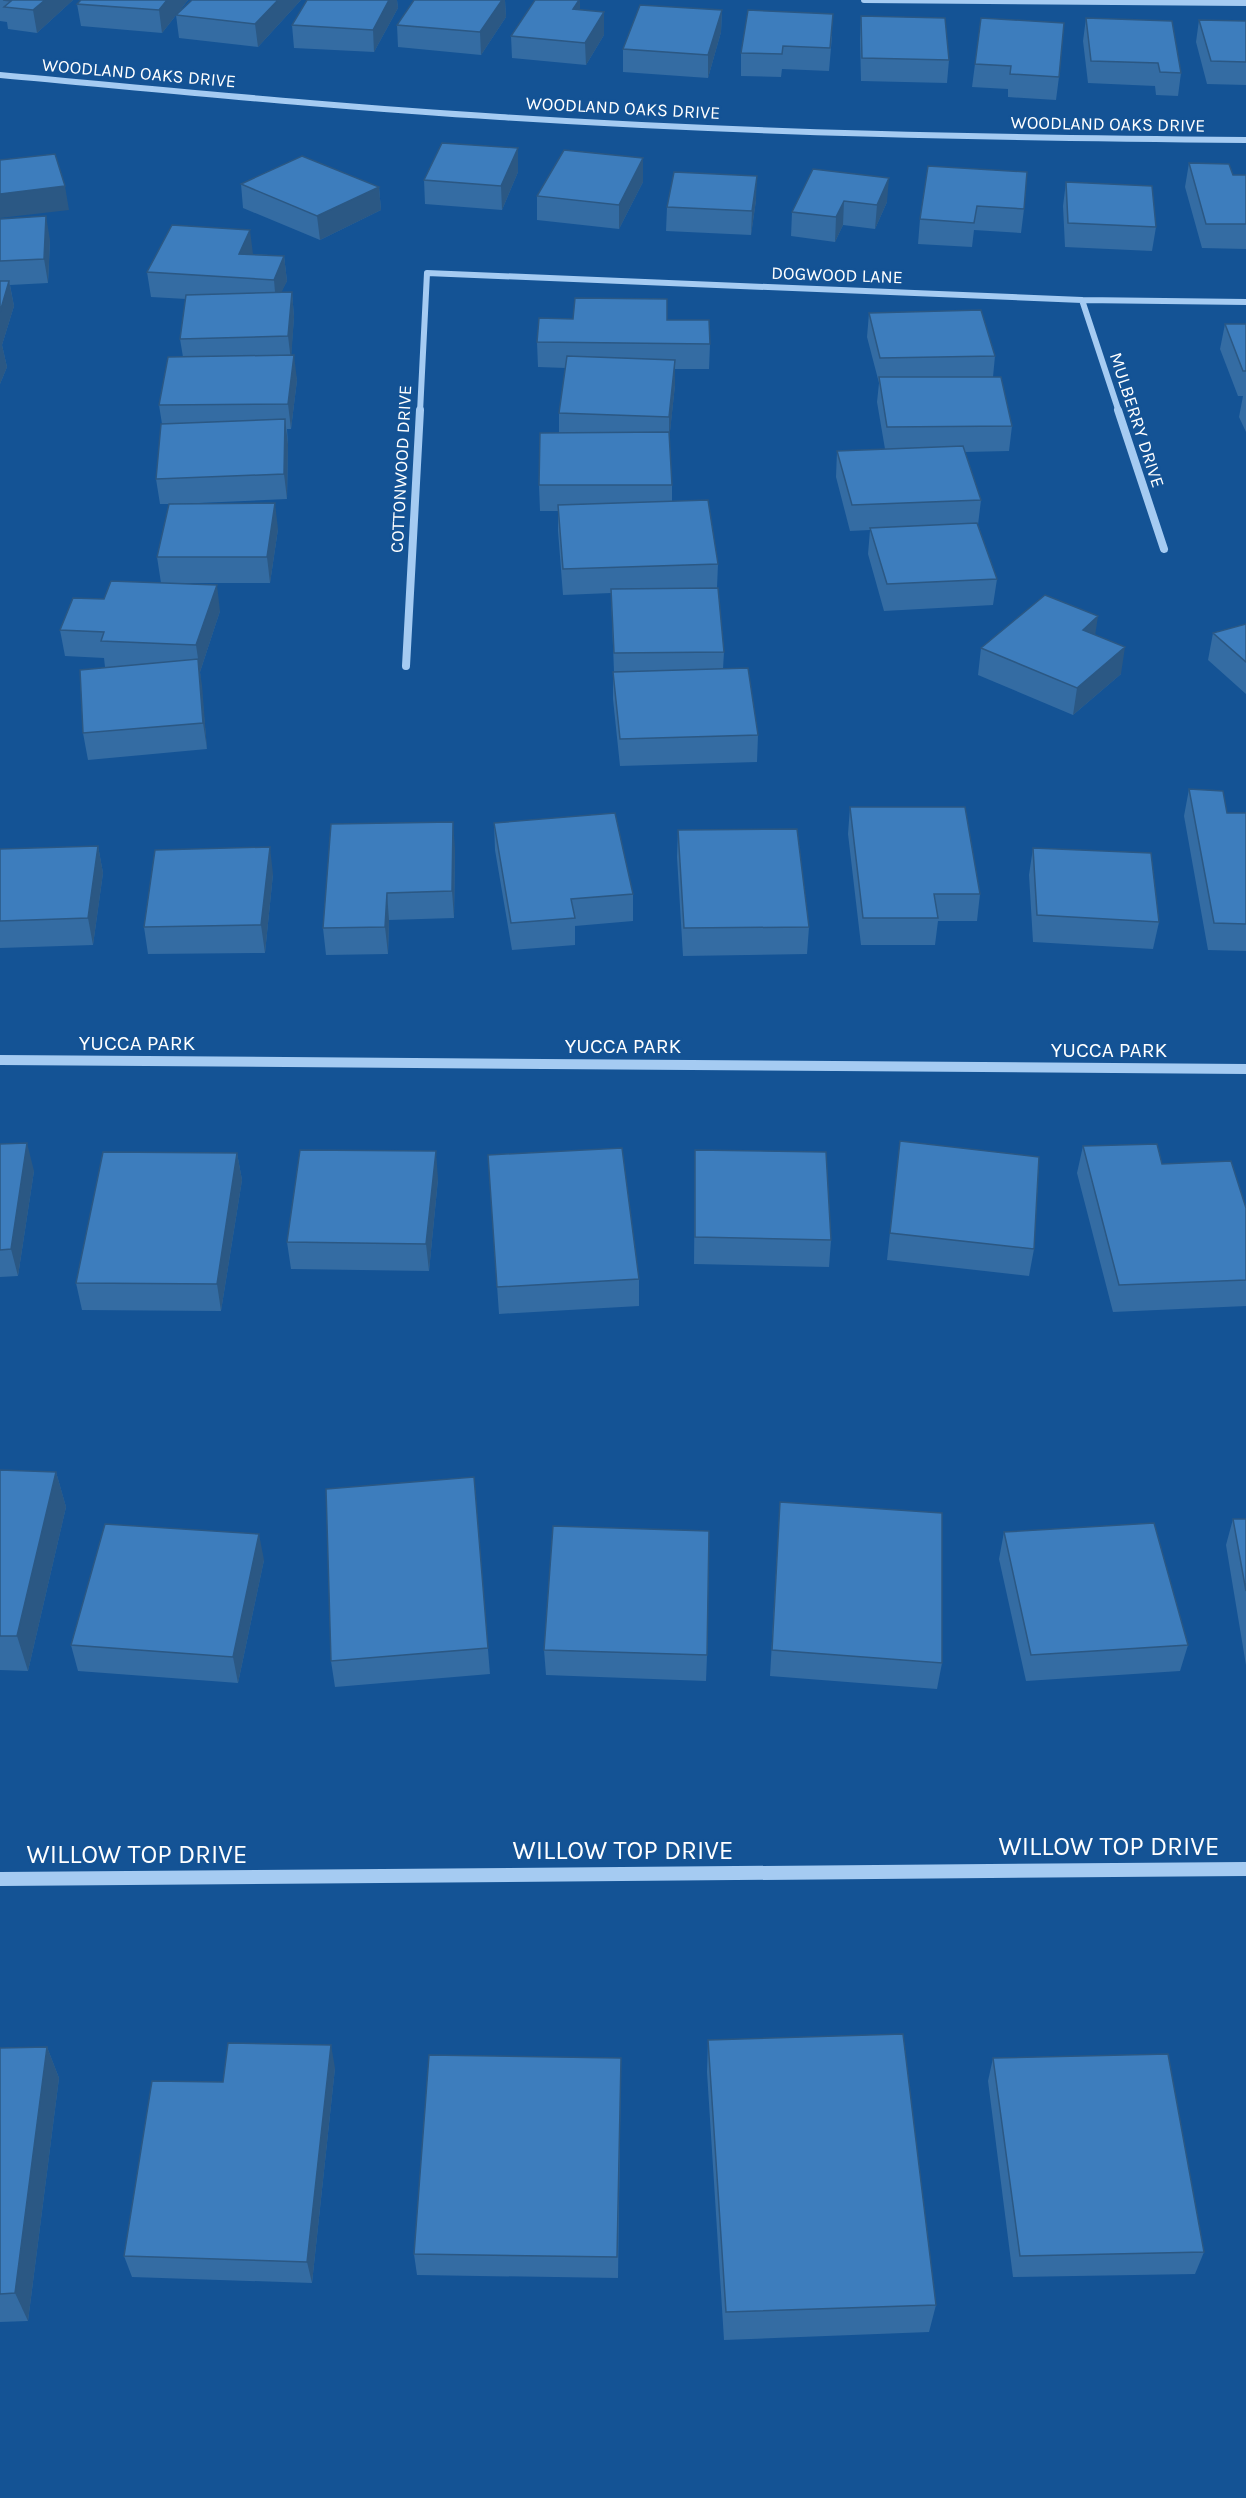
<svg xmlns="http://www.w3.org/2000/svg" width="1246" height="2498" viewBox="0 0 1246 2498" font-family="Karla,sans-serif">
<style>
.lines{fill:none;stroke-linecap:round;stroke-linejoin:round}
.minor-far3{stroke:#a5cbf2;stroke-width:6}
.minor-far2{stroke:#a5cbf2;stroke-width:8}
.minor-far1{stroke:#a5cbf2;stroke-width:10}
.minor{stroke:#a5cbf2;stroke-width:14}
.wall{fill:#346ca3}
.shaded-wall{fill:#2b5884}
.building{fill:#3d7dbd;stroke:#2b5884;stroke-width:1.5}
.labels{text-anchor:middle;stroke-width:5;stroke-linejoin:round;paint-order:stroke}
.far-street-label{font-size:18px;fill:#fff;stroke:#145395}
.street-label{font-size:21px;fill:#fff;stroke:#145395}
.near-street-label{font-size:26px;fill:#fff;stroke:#145395}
</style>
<rect width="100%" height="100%" fill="#145395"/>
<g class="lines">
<path class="minor-far3" d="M864,0L1246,3
M0,75C167,90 333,107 500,117C748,133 997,138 1246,140
M1082,300L1119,412
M420,412L427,273L1082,300L1246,302"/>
<path class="minor-far2" d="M1118,410L1164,549
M406,666L420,410"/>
<path class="minor-far1" d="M0,1060L1246,1069"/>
<path class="minor" d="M0,1879L1246,1869"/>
</g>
<path class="wall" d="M0,0H73L37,33L8,29L7,22L0,21Z
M188,0L162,33L81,26L77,4Z
M301,0L258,47L179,38L176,15Z
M307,0H397L398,8L374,52L294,48L292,25Z
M414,0H505L506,17L481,55L398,47L397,25Z
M580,10L604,35L586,65L512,58L511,36Z
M722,10L721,32L708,78L623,72V49Z
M861,16L949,60L947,83L861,81L860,39Z
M981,18L1059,77L1056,100L1008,97V89L972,87Z
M1086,18L1181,73L1178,96L1156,95L1155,86L1088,83L1083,41Z
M1199,20L1246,21V85L1207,84L1196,42Z
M832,36L829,71L782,69L781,77L741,76V53Z
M1189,163L1233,175H1246V249L1202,248L1185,187Z
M928,166L1024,209L1021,233L974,230L972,247L918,244L920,219Z
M813,169L887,202L875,229L843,225L835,242L791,236L792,212Z
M518,172L502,210L425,204L424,180Z
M643,182L619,229L537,220V196Z
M1066,182L1156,227L1152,251L1065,247L1063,206Z
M241,184L379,187L381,210L320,240L243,208Z
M756,200L751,235L666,231L667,207Z
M0,219L50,240L48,283L10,285L14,306L2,345L7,367L0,384Z
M253,254L284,256L287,281L281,292H292L294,317L291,355L297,380L291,429H287L288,444L287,499L177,504L278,529L270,583H177L220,611L200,672L207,749L88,760L83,733L105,667L104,658L65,656L60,630L104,599L161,583L157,557L169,504H160L156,479L162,424L159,405L183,357L180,339L186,299L151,297L147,272Z
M869,313L995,356L993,377L1012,426L1009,451L965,452L981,500L978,525L997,579L993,605L884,611L868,554L870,530L850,531L836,477L837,451L885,449L877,402L879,383L867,337Z
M667,320L710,344L709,369H675V385L669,440L672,485V501L718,564L717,588L724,652L723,669L758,735L757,762L620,766L613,699V672H614L611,593L563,595L558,531V511H540L539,485L559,433V413L566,368L538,367L537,342Z
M1225,324H1246V432L1239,417L1243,396H1238L1220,349Z
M1246,624V694L1208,660L1213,633Z
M1095,635L1121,674L1073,715L978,675L981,648Z
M1189,789L1227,813H1246V951L1208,950L1184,816Z
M850,807L980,894L977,921H938L935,945H861L848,834Z
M494,823L633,894V921L575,926V945L512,950L495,850Z
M678,830L809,927L807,954L683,956L677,857Z
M98,846L103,873L93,945L0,948V849Z
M1033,848L1159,922L1153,949L1033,942L1029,875Z
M455,849L454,918L389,920L388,954L326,955L323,928Z
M273,874L265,953L148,954L144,927Z
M900,1141L1034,1249L1029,1276L887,1260Z
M0,1144L34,1171L18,1276L0,1277Z
M1083,1146L1162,1164L1246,1208V1306L1113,1312L1077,1173Z
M695,1150L831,1240L829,1267L694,1264Z
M237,1153L242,1180L221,1311L82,1310L76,1283Z
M488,1155L639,1279V1306L499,1314Z
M438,1179L429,1271L291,1269L287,1242Z
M0,1470L56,1472L66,1507L28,1671L0,1670Z
M474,1477L490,1674L335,1687L331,1661Z
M780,1502L942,1663L937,1689L770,1676Z
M1233,1519H1246V1665L1226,1545Z
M1004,1532L1188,1645L1180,1671L1026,1681L999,1559Z
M264,1560L238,1683L78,1671L71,1645Z
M544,1650L707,1655L706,1681L546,1675Z
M708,2040L936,2305L929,2332L724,2340L707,2072Z
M47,2047L59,2078L28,2321L0,2322V2048Z
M621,2058L618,2278L417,2275L414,2254Z
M993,2058L1204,2252L1195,2274L1013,2277L988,2081Z
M335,2068L312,2283L132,2277L124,2256L223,2082Z"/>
<path class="shaded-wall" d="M45,0H73L37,33L33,10Z
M167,0H188L162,33L159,10Z
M278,0H301L258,47L255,24Z
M389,0H397L398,8L374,52L373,30Z
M502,0H505L506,17L481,55L480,32Z
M580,0V22L573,9Z
M722,10L721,32L708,78V55Z
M604,12V35L586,65L585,43Z
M518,148V172L502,210L501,186Z
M643,158V182L619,229V205Z
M757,176L756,200L751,235L752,211Z
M889,178L887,202L875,229L877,205Z
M65,186L69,210L0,218V194Z
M379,187L381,210L320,240L317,216Z
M844,201L843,225L835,242L836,217Z
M46,216L50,240L48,283L44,259Z
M250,230L253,254L241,278L239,254Z
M284,256L287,281L276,304L274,280Z
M9,281L14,306L2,345L7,367L0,384V312Z
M292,292L294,317L291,361L288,336Z
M294,355L297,380L291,429L288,404Z
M675,360V385L669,442V417Z
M285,419L288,444L287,499L284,474Z
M275,503L278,529L270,583L267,557Z
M217,585L220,611L200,672L196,645Z
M1098,616L1094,643L1083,630Z
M1125,647L1121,674L1073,715L1077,688Z
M198,659L202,685L207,749L203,723Z
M453,822L455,849L454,918L452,891Z
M98,846L103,873L93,945L88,918Z
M270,847L273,874L265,953L261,925Z
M387,893L389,920L388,954L385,927Z
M27,1143L34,1171L18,1276L11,1249Z
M436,1151L438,1179L429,1271L426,1244Z
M237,1153L242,1180L221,1311L217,1284Z
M56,1472L66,1507L28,1671L17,1636Z
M259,1534L264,1560L238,1683L233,1657Z
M331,2045L335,2068L312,2283L307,2262Z
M47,2047L59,2078L28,2321L15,2293Z"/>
<path class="building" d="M3,0H45L33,10L4,7L11,1Z
M81,0H167L159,10L77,4Z
M192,0H278L255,24L176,15Z
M307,0H389L373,30L292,25Z
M414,0H502L480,32L397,25Z
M535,0H579L573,9L604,12L585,43L511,36Z
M640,5L722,10L708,55L623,49Z
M748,10L833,14L830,48L783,46L782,54L741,53Z
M861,16L945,18L949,60L862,58Z
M981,18L1064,23L1059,77L1010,74L1011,66L975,64Z
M1086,18L1172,21L1181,73L1160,72L1158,63L1091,61Z
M1199,20L1246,21V62L1211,61Z
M442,143L518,148L501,186L424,180Z
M564,150L643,158L619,205L537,196Z
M55,154L65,186L0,194V160Z
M302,156L379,187L317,216L241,184Z
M1189,163L1229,164L1233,175H1246V224H1206Z
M928,166L1027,172L1024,209L977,206L974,223L920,219Z
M813,169L889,178L877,205L844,201L836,217L792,212Z
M674,172L757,176L752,211L667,207Z
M1066,182L1152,186L1156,227L1068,223Z
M46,216L44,259L0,261V219Z
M172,225L250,230L239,254L284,256L274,280L147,272Z
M0,281H9L0,312Z
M292,292L288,336L180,339L186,295Z
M575,298L667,299V320H709L710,344L537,342L539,318L573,319Z
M981,310L995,356L880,358L869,313Z
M1225,324H1246V371H1243Z
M294,355L288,404L159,405L168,357Z
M567,356L675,360L669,417L559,413Z
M879,377H1001L1012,426L887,427Z
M285,419L284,474L156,479L161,424Z
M669,432L672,485H539L540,433Z
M963,446L981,500L852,505L837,451Z
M708,500L718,564L563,569L558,505Z
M275,503L267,557H157L169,504Z
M977,523L997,579L887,584L870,528Z
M111,581L217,585L196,645L101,641L104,632L60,630L73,598L104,599Z
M718,588L724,652L614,653L611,589Z
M1045,595L1098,616L1083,630L1125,647L1077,688L981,648Z
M1246,624V662L1213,633Z
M198,659L203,723L83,733L80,670Z
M748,668L758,735L620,739L613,672Z
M1189,789L1223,791L1227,813H1246V924L1214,923Z
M850,807H965L980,894H934L938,918H863Z
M615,813L633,894L571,899L575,918L511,923L494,823Z
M453,822L452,891L387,893L385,927L323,928L331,824Z
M797,829L809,927L684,928L678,830Z
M98,846L88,918L0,921V849Z
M270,847L261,925L144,927L155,850Z
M1033,848L1151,853L1159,922L1037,915Z
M900,1141L1039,1157L1034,1249L890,1233Z
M27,1143L11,1249L0,1250V1144Z
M1157,1144L1162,1164L1231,1161L1246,1208V1280L1119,1285L1083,1146Z
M622,1148L639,1279L497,1287L488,1155Z
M300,1150L436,1151L426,1244L287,1242Z
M695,1150L826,1152L831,1240L695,1237Z
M103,1152L237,1153L217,1284L76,1283Z
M0,1470L56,1472L17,1636H0Z
M474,1477L488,1648L331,1661L326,1489Z
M780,1502L942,1513V1663L772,1650Z
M1233,1519H1246V1591Z
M1154,1523L1188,1645L1031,1655L1004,1532Z
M105,1524L259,1534L233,1657L71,1645Z
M553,1526L709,1531L707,1655L544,1650Z
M903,2034L936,2305L726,2312L708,2040Z
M228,2043L331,2045L307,2262L124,2256L152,2081L223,2082Z
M47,2047L15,2293L0,2294V2048Z
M1168,2054L1204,2252L1020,2256L993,2058Z
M429,2055L621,2058L617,2257L414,2254Z"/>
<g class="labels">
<g class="far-street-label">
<text transform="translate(139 73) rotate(5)" y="6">WOODLAND OAKS DRIVE</text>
<text transform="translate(623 108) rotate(3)" y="6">WOODLAND OAKS DRIVE</text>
<text transform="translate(1108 124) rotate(1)" y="6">WOODLAND OAKS DRIVE</text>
<text transform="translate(837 275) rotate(2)" y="6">DOGWOOD LANE</text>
<text transform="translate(1137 420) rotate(72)" y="6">MULBERRY DRIVE</text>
<text transform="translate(401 469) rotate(-87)" y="6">COTTONWOOD DRIVE</text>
</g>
<g class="street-label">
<text x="137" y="1050">YUCCA PARK</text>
<text x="623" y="1053">YUCCA PARK</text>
<text x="1109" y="1057">YUCCA PARK</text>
</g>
<g class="near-street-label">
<text x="1109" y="1855">WILLOW TOP DRIVE</text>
<text x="623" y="1859">WILLOW TOP DRIVE</text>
<text x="137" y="1863">WILLOW TOP DRIVE</text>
</g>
</g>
</svg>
